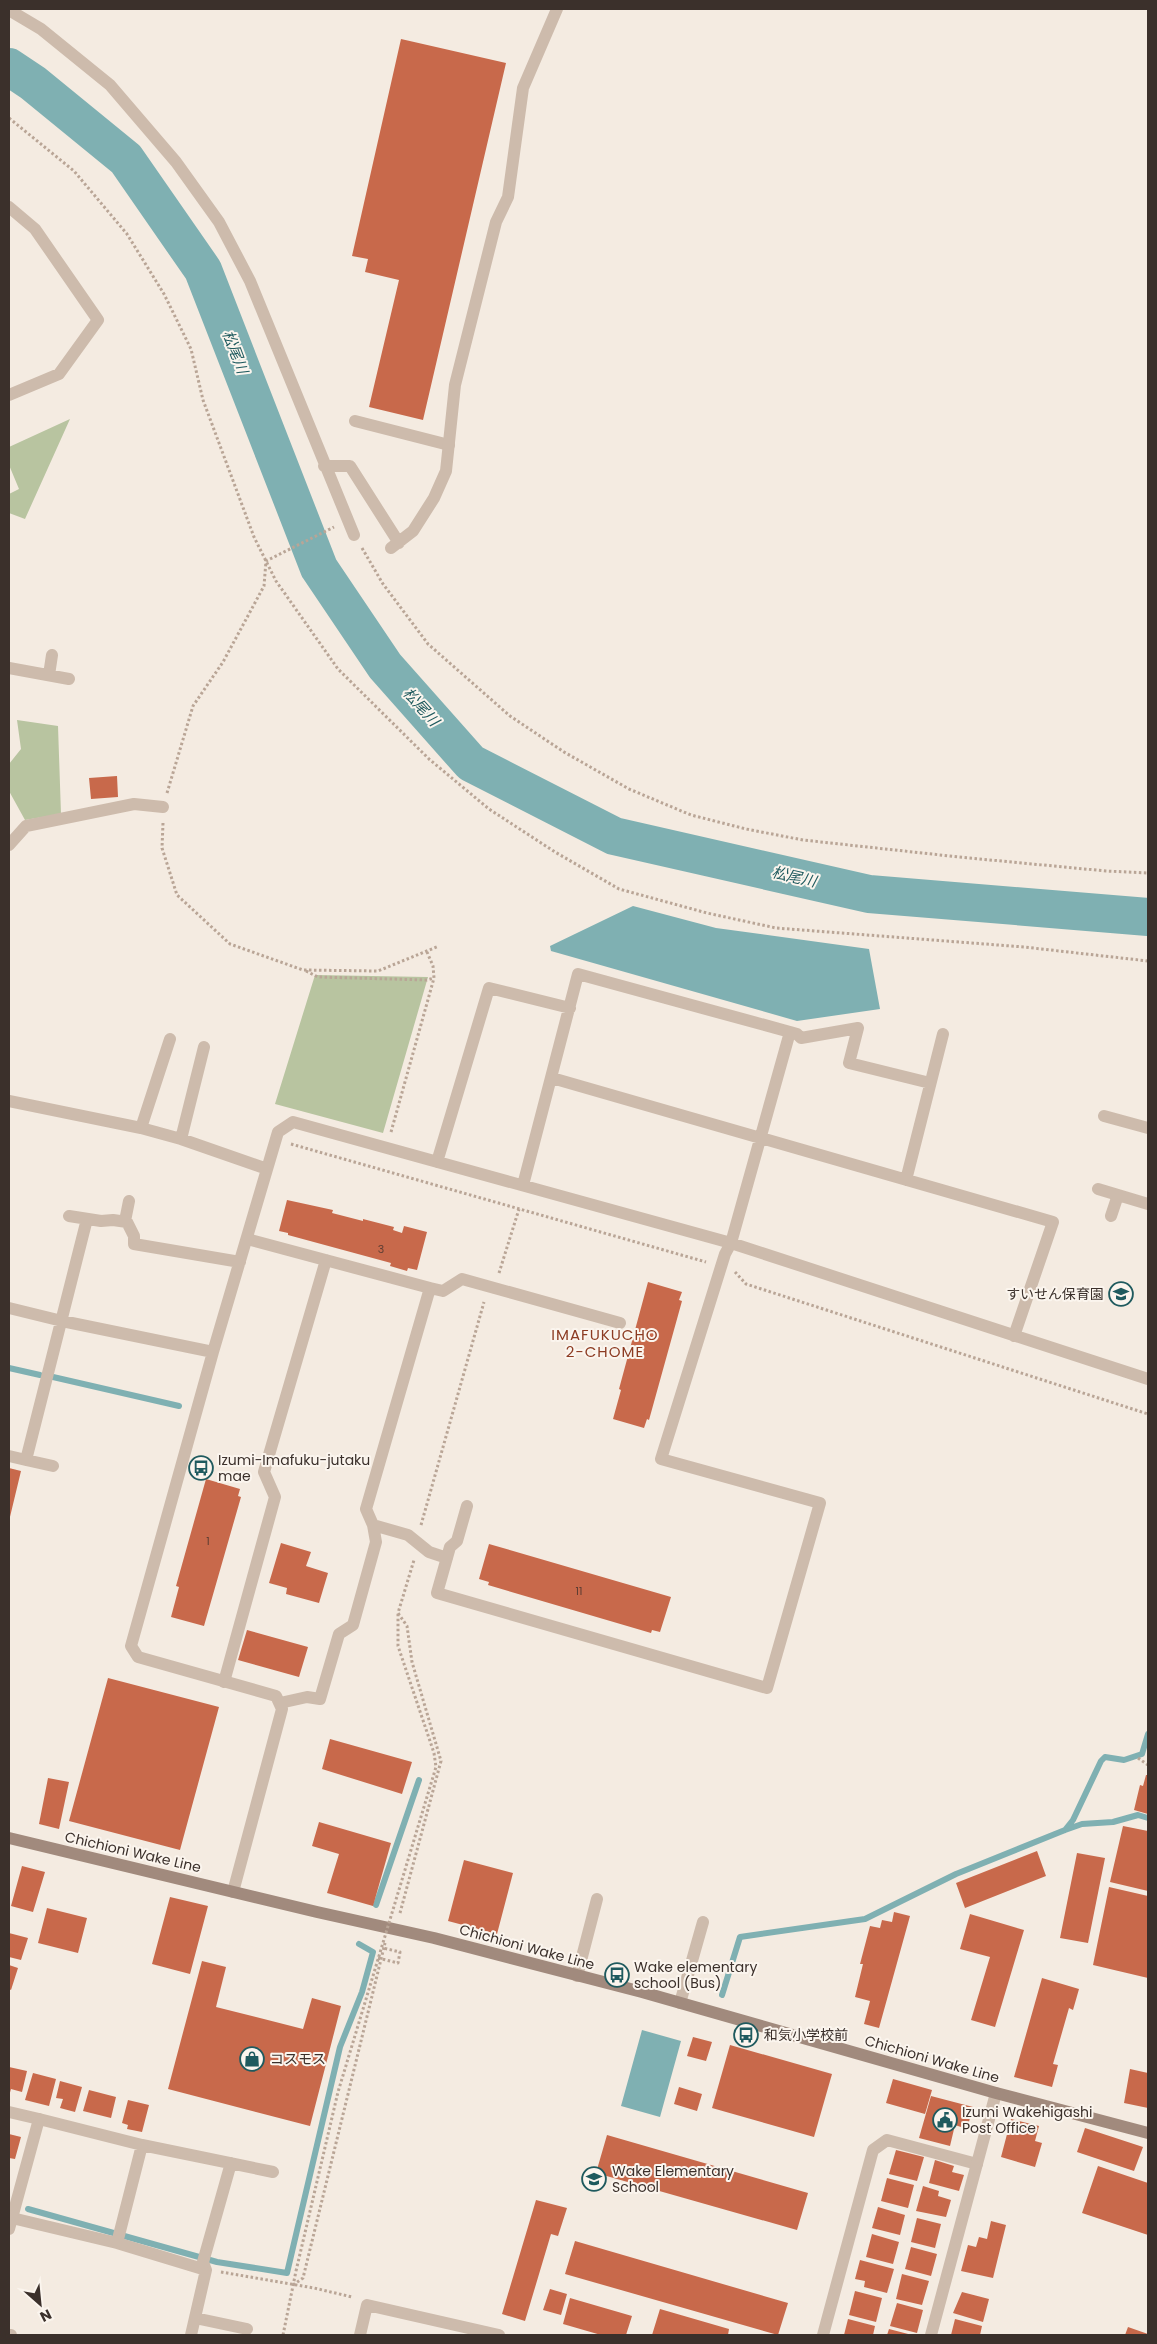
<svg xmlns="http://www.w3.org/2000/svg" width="1157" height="2344" viewBox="0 0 1157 2344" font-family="Poppins,'Noto Sans JP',sans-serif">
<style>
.green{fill:#b8c4a0}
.water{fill:#7fb0b2}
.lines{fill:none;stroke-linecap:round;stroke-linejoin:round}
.stream{stroke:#7fb0b2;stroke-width:6}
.river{stroke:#7fb0b2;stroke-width:38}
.building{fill:#c8694b}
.path{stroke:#b9a596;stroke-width:3;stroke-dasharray:2.5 2.5;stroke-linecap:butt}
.service{stroke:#cdbbac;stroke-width:12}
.minor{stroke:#cdbbac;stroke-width:12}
.tertiary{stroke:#cdbbac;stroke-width:12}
.secondary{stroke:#a18a7d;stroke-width:12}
.path-bridge{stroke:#b9a596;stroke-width:3;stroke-dasharray:2.5 2.5;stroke-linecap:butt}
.labels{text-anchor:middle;stroke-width:4;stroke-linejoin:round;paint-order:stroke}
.number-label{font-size:11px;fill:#5e3e33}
.poi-label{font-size:14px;fill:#3b302b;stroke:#fbf5ee;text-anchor:start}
.street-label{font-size:14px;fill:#3b302b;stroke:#fbf5ee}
.water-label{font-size:15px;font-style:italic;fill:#1f5a5e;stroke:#fbf5ee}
.neighbourhood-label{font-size:15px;letter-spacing:1px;fill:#8c3b22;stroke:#fbf5ee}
</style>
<rect width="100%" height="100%" fill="#f4ebe1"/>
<path class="green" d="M70,419L25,519L9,513V494L19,489L9,465V447Z
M17,720L58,726L61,814L25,820L9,791V764L21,749Z
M315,975L428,977L383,1133L275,1104Z"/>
<path class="water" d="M633,906L716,928L869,949L880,1009L797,1021L551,951L550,946Z
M642,2030L681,2041L660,2117L621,2106Z"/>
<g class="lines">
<path class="stream" d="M9,1368L40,1375
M53,1377L179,1406
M1065,1830L1073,1820L1101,1761L1105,1757L1124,1760L1142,1754L1148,1734
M376,1905L419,1780
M722,1995L740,1937L865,1919L956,1874L1065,1830L1082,1824L1113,1822L1138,1815L1148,1818
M28,2209L217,2262L287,2273L340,2047L362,1992L373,1952L359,1944"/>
<path class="river" d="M9,67L33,83L126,159L203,270L319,568L385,666L471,763L614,836L869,894L1148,917"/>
</g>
<path class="building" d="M401,39L506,63L423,420L369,407L399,280L365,272L368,259L352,256Z
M117,776L118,797L91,799L89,778Z
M287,1200L333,1210L332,1213L363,1221V1219L394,1227L393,1230L402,1233L404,1226L427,1232L417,1270L408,1268L407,1271L390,1266L391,1263L288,1235V1233L279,1231Z
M648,1282L682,1292L679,1300L682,1301L649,1420L647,1419L644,1428L613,1419L621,1390L619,1389Z
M9,1468L21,1471L9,1521Z
M206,1479L240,1489L238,1496L241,1497L204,1626L171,1617L179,1587L176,1586Z
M281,1543L311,1552L306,1566L328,1573L319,1603L286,1594L287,1588L269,1583Z
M489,1544L671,1597L660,1632L652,1630L651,1633L488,1585L489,1582L479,1579Z
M247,1630L308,1647L299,1677L238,1660Z
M108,1678L219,1707L180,1850L69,1821Z
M330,1739L412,1762L402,1794L322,1769Z
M1146,1775H1148V1814L1134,1810L1140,1785L1143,1786Z
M48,1778L69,1782L59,1829L39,1824Z
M319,1822L391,1843L373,1906L327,1893L339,1854L312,1846Z
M1123,1826L1148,1831V1891L1110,1882Z
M1037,1851L1046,1876L965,1908L956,1883Z
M1077,1853L1105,1858L1088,1943L1060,1938Z
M464,1860L513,1873L497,1934L448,1921Z
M22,1866L45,1872L33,1912L11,1906Z
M1109,1887L1148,1896V1978L1093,1965Z
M170,1897L208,1906L190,1974L152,1964Z
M47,1908L87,1918L78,1953L38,1943Z
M894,1912L910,1916L879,2028L864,2024L870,2001L855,1997L863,1964H860L870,1926L880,1928L882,1920L892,1922Z
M970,1914L1024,1930L995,2027L971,2020L990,1957L960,1949Z
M9,1933L28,1938L21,1960L9,1957Z
M202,1961L226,1967L216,2007L303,2029L312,1998L341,2006L310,2126L168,2089Z
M9,1965L18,1968L11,1990L9,1989Z
M1042,1978L1079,1989L1073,2010L1069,2008L1053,2064L1058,2065L1052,2087L1014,2077Z
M693,2037L712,2042L706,2061L687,2056Z
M730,2045L832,2074L814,2137L712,2108Z
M9,2067L27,2071L22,2092L11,2089L9,2096Z
M1130,2069L1148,2073V2108L1124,2103Z
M33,2073L56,2079L49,2106L25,2100Z
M893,2079L932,2090L925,2114L886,2103Z
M60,2081L82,2087L75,2112L60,2108L63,2099L56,2098Z
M679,2087L702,2094L697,2111L674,2104Z
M89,2090L116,2097L111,2118L83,2111Z
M931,2096L973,2107L967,2129L955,2125L950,2146L919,2138Z
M128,2100L149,2105L142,2132L127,2129L128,2125L122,2123Z
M1011,2119L1039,2126L1035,2141L1042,2143L1035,2167L1001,2157Z
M1085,2128L1143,2147L1134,2171L1077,2152Z
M9,2134L21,2137L15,2159L9,2158Z
M607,2135L808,2193L797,2230L596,2173Z
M896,2150L924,2157L917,2181L889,2174Z
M935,2160L954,2166L952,2172L964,2175L959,2191L929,2183Z
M1098,2166L1148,2183V2235L1082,2213Z
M887,2178L914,2185L908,2208L881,2201Z
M923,2186L939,2191L938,2196L951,2200L946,2217L916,2211Z
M536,2200L567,2208L558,2236L551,2234L525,2321L502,2314Z
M878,2207L905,2215L900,2235L872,2228Z
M917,2218L941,2224L935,2248L911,2242Z
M991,2221L1006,2225L993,2278L961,2271L968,2245L976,2247L979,2237L987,2239Z
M872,2234L899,2242L893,2264L866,2257Z
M575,2241L788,2303L778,2335L565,2274Z
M911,2247L937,2254L931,2276L905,2269Z
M860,2260L894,2269L887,2293L864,2287L865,2281L855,2279Z
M902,2274L929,2281L922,2305L896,2299Z
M550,2289L567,2294L561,2315L543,2310Z
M855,2291L882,2298L876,2322L849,2315Z
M962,2292L989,2299L983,2322L953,2313Z
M570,2298L632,2316L626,2335H601L563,2324Z
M897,2303L923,2310L917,2333L890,2326Z
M660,2309L729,2329L728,2335H652Z
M848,2319L875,2326L873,2335H844Z
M955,2319L982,2326L980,2335H951Z
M1128,2327L1148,2334V2335H1125Z
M889,2329L912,2335H887Z"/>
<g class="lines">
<path class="path" d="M9,118L74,171L127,234L164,294L191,349L203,400L254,537L276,581L338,669L429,759L489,809L555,852L619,889L707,913L776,928L1024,947L1148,961
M362,548L383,584L428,644L510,716L564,752L629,789L691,815L746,829L803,840L959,857L1106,871L1148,873
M167,793L193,706L223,662L264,586L266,561L334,527
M163,823L162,848L177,895L230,944L303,970L378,971L439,946
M306,971L318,977L427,980L434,978
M391,1132L434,978L433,966L427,952
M291,1144L706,1262
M735,1272L746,1284L1148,1414
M499,1273L519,1209
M421,1525L484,1302
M1138,1758L1148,1765
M400,1913L441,1761L412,1662L407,1626L398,1613L414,1560
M221,2272L314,2288L352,2297
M293,2285L303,2278L385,1943
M283,2335L296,2271"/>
<path class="service" d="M355,421L449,445
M1104,1116L1148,1128
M247,1239L430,1288L366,1509L373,1525L376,1542L353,1625L339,1634L320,1699L307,1697L280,1703
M430,1288L443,1291L462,1279L620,1323
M467,1506L457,1541L450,1547L437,1593L767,1688L820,1503L661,1459L725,1254L731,1243
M373,1525L408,1535L429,1552L447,1558
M224,1682L275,1497L264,1472L326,1260"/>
<path class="minor" d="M9,10L41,29L110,85L176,162L219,222L250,281L354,535
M9,207L35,229L98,320L59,374L9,395
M324,466H350L399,543
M391,548L413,531L434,498L446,471L455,385L496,222L508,197L523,88L557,9
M9,668L69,679
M49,675L52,655
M9,845L26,826L134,804L163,807
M790,1032L797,1034L801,1038L858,1028L849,1063L930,1083
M552,1078L1053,1222L1014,1336
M9,1101L141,1128L181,1139L267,1169
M141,1128L170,1039
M181,1139L204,1047
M437,1162L489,988L570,1008
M906,1180L943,1034
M523,1185L578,974L790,1032L731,1243
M1098,1189L1148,1204
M69,1216L101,1221L113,1220L127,1222L134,1236V1244L240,1262
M1111,1216L1118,1195
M125,1221L129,1201
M9,1308L62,1321L213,1352
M9,1456L26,1460L87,1219
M26,1460L53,1466
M233,1892L282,1709L276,1696L138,1657L131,1646L213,1352L278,1132L293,1122L731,1243L1148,1379
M577,1976L597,1899
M680,2003L703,1922
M39,2119L142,2145L273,2172
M12,2218L117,2243L206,2270L191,2335
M117,2243L142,2145
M206,2270L203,2262L231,2163
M195,2318L247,2329
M9,2335H11
M360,2335L367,2305L499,2335
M823,2335L873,2150L887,2140L977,2164"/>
<path class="tertiary" d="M9,2112L39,2119L9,2229
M931,2335L996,2093"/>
<path class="secondary" d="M9,1838L317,1912L434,1938L642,1992L996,2093L1148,2133"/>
<path class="path-bridge" d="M378,1958L398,1963L400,1952L383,1948
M296,2271L338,2092L436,1767L434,1753L398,1646V1613"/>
</g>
<defs>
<g id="school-ring" transform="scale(1.25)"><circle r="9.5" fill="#fbf5ee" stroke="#1f5a5e" stroke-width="1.5"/><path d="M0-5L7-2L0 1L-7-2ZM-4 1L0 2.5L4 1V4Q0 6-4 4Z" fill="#1f5a5e"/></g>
<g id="bus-ring" transform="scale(1.25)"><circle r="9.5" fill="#fbf5ee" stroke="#1f5a5e" stroke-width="1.5"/><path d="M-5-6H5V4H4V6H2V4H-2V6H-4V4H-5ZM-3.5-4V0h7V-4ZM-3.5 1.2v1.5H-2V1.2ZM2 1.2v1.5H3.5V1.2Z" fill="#1f5a5e"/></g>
<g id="shop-ring" transform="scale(1.25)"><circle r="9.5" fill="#fbf5ee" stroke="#1f5a5e" stroke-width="1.5"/><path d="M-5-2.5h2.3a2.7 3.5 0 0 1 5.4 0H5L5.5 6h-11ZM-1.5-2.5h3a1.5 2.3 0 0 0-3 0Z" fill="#1f5a5e"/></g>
<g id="civic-ring" transform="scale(1.25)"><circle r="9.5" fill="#fbf5ee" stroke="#1f5a5e" stroke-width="1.5"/><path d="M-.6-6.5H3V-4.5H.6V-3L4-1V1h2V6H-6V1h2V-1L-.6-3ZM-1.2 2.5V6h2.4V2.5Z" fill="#1f5a5e"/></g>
</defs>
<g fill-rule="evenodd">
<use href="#school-ring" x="1121" y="1294"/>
<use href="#bus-ring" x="201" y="1468"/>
<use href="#bus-ring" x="617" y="1975"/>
<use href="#bus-ring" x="746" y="2035"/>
<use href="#shop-ring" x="252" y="2059"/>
<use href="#civic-ring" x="945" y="2120"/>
<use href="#school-ring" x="594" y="2179"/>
</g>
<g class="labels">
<g class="number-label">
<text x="381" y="1253">3</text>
<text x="208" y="1545">1</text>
<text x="579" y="1595">11</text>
</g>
<g class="poi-label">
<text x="1104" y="1299" text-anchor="end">すいせん保育園</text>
<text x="218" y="1465">Izumi-Imafuku-jutaku<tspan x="218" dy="16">mae</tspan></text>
<text x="634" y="1972">Wake elementary<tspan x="634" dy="16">school (Bus)</tspan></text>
<text x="764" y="2040">和気小学校前</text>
<text x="270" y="2064">コスモス</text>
<text x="962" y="2117">Izumi Wakehigashi<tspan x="962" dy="16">Post Office</tspan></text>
<text x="612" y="2176">Wake Elementary<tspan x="612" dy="16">School</tspan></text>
</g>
<g class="street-label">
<text transform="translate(133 1852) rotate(13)" y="5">Chichioni Wake Line</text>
<text transform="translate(527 1947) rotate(15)" y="5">Chichioni Wake Line</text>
<text transform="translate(932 2059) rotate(16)" y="5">Chichioni Wake Line</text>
</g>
<g class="water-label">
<text transform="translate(235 352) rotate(69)" y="5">松尾川</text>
<text transform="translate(421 707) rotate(48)" y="5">松尾川</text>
<text transform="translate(794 877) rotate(13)" y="5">松尾川</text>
</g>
<g class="neighbourhood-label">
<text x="605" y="1340">IMAFUKUCHO<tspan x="605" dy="17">2-CHOME</tspan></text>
</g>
</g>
<rect width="1157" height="2344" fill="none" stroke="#3b302b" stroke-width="20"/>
<g transform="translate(40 2304) rotate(153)" stroke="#fbf5ee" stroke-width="4" paint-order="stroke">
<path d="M0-4L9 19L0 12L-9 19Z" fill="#3b302b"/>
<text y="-8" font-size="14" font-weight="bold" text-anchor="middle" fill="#3b302b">N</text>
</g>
</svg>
